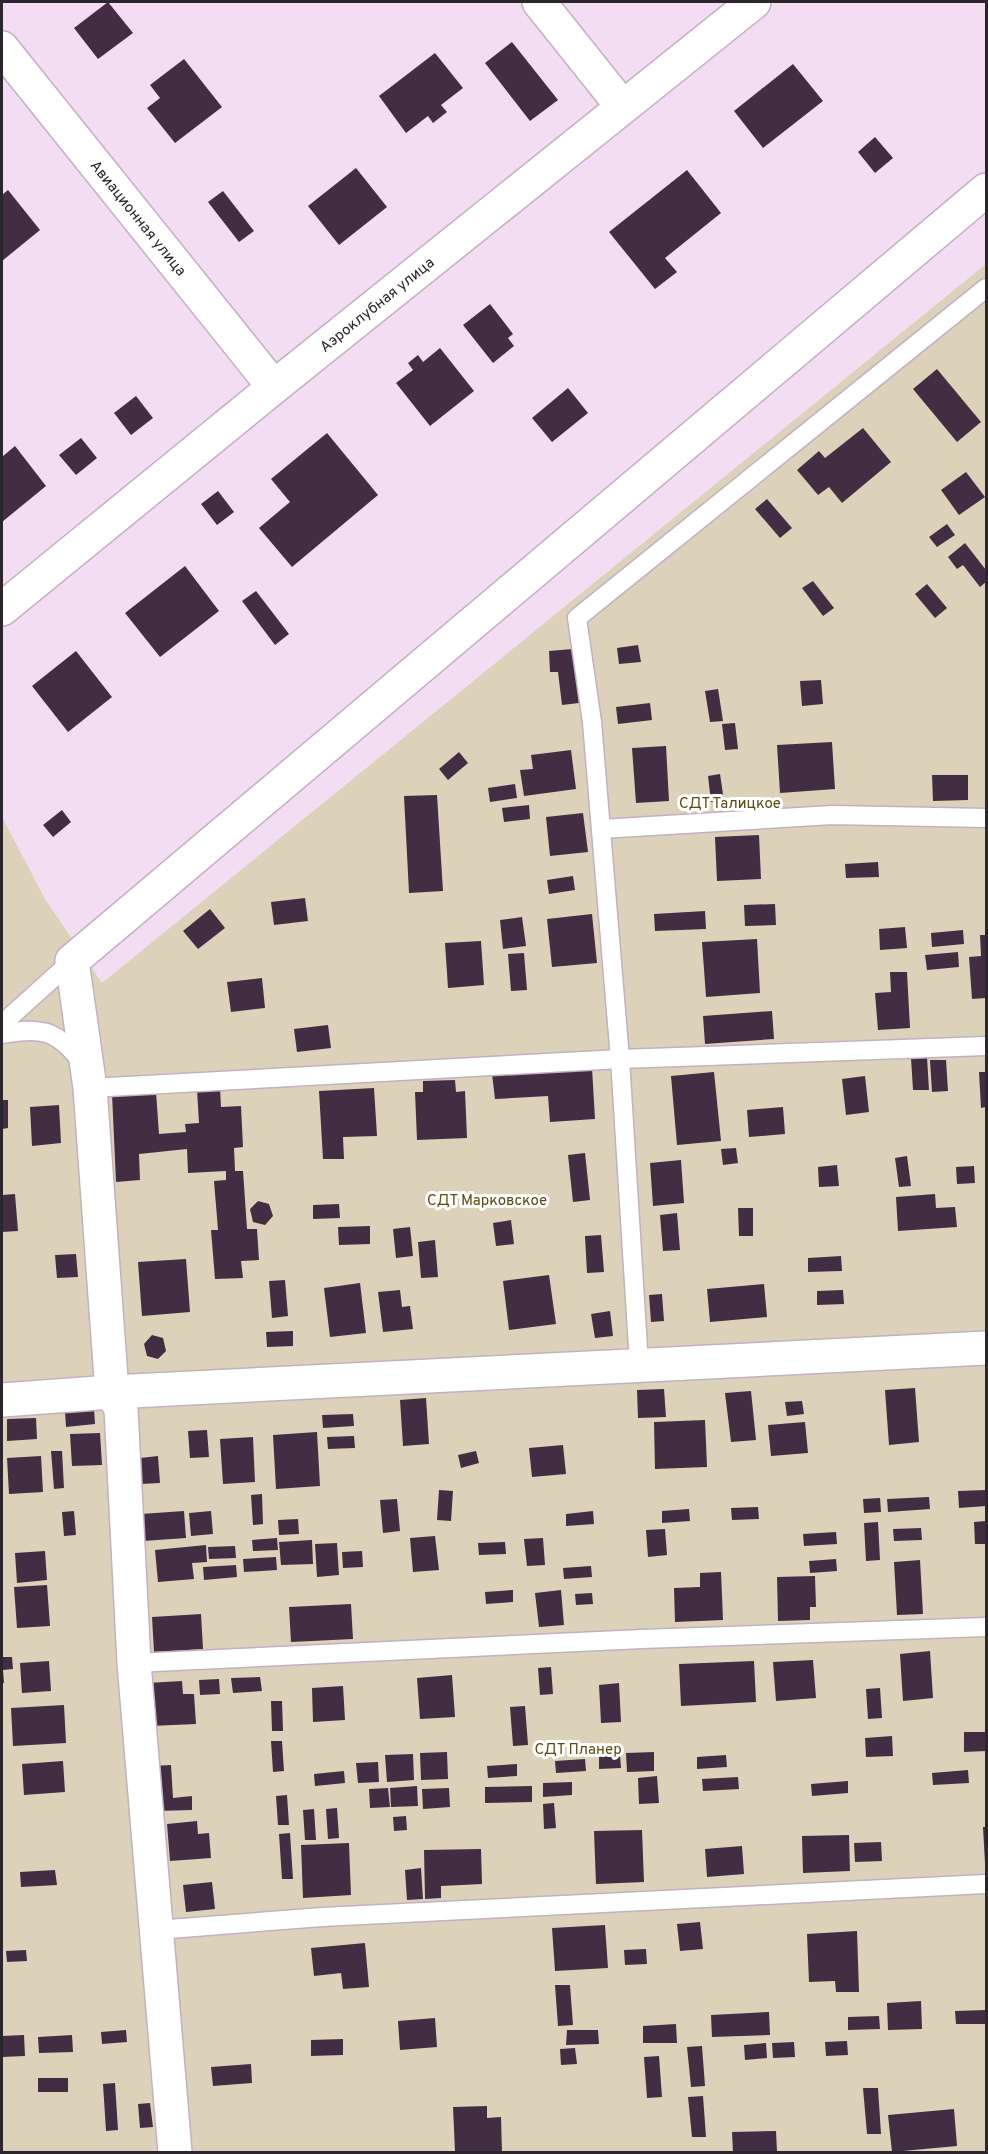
<svg xmlns="http://www.w3.org/2000/svg" width="988" height="2154" viewBox="0 0 988 2154" font-family="Overpass,sans-serif">
<style>
.green{fill:#dcd2b9}
.building{fill:#432d43}
.lines{fill:none;stroke-linecap:round;stroke-linejoin:round}
.service-casing{stroke:#c3b0c3;stroke-width:21}
.minor-casing{stroke:#c3b0c3;stroke-width:36}
.service{stroke:#fff;stroke-width:18}
.minor{stroke:#fff;stroke-width:33}
.labels{text-anchor:middle;stroke-width:6;stroke-linejoin:round;paint-order:stroke}
.street-label{font-size:15px;fill:#2d252d;stroke:#fff}
.park-label{font-size:15px;fill:#5d4a10;stroke:#fff}
</style>
<rect width="100%" height="100%" fill="#f2ddf2"/>
<path class="green" d="M986,264V2152H2V817L45,899L102,983Z"/>
<path class="building" d="M108,2L133,33L98,59L74,28Z
M512,42L558,100L530,121L485,63Z
M435,53L463,88L441,105L447,112L433,123L428,116L406,133L379,96Z
M184,59L222,107L175,143L147,108L160,98L150,85Z
M793,64L823,101L763,148L734,111Z
M875,137L893,158L875,173L858,152Z
M356,168L387,207L339,245L308,206Z
M687,170L721,213L665,258L677,272L655,289L609,232Z
M8,190L40,230L2,261V195Z
M223,191L254,231L239,242L208,202Z
M490,304L513,334L508,338L514,346L493,363L463,325Z
M440,348L474,391L430,426L396,383L413,370L408,363L418,355L423,362Z
M937,369L981,422L957,442L913,389Z
M568,388L588,413L552,442L532,418Z
M136,396L153,418L131,435L114,413Z
M863,428L891,462L842,503L829,487L818,495L797,470L819,451L825,458Z
M327,433L378,495L292,567L259,528L290,502L271,479Z
M81,438L97,458L76,475L59,455Z
M15,446L46,486L2,522V457Z
M966,472L985,497L959,515L941,490Z
M218,491L234,512L217,525L201,504Z
M767,499L792,528L780,538L755,509Z
M947,524L955,535L937,547L929,537Z
M965,543L986,570V582L980,587L963,565L957,569L948,557Z
M185,566L219,611L160,657L125,613Z
M813,581L834,608L823,616L802,588Z
M927,584L947,608L935,618L915,594Z
M256,591L289,634L275,645L242,601Z
M638,645L641,662L619,664L617,648Z
M573,649L579,703L562,705L558,672H550L549,651Z
M76,651L112,697L68,732L32,686Z
M821,680L823,704L802,706L800,681Z
M718,689L723,721L710,722L705,691Z
M650,703L652,720L618,724L616,707Z
M735,723L738,749L725,750L722,724Z
M832,742L835,789L780,793L777,745Z
M666,746L669,801L636,803L632,748Z
M571,750L576,789L524,796L520,770L533,769L531,755Z
M459,752L468,763L448,780L439,769Z
M720,774L724,801L711,802L708,776Z
M932,775H968V800L933,801Z
M515,784L517,798L490,802L488,788Z
M437,795L443,891L409,893L404,796Z
M529,805L530,819L504,822L502,808Z
M62,810L71,822L53,837L43,825Z
M583,813L588,852L550,856L546,817Z
M759,835L761,879L717,881L715,837Z
M878,862L879,877L846,878L845,864Z
M573,876L575,890L549,894L547,880Z
M305,898L308,921L274,925L271,902Z
M775,904L776,925L745,926L744,905Z
M210,909L225,928L198,949L183,931Z
M705,911L706,929L655,931L654,914Z
M592,914L597,963L552,967L547,919Z
M522,917L526,946L503,949L500,920Z
M905,927L907,948L880,950L879,929Z
M963,930L964,944L932,947L931,933Z
M980,935H986V998L972,999L969,957L981,956Z
M757,939L760,993L706,997L702,942Z
M481,941L484,985L448,988L445,943Z
M958,952L959,967L927,970L925,955Z
M524,953L527,990L511,991L508,954Z
M890,972H907L910,1028L878,1030L875,993L891,992Z
M262,978L265,1008L231,1012L227,982Z
M772,1011L774,1039L705,1044L703,1016Z
M328,1025L331,1048L297,1052L294,1029Z
M927,1057L929,1090H913L911,1058Z
M930,1060H946L948,1091L932,1092Z
M592,1068L595,1119L550,1122L548,1096L495,1099L492,1074Z
M714,1072L721,1141L677,1145L671,1076Z
M979,1072H986V1107L981,1108Z
M865,1076L869,1112L846,1115L842,1079Z
M455,1080L456,1092L465,1091L467,1138L417,1140L415,1092H423V1081Z
M220,1088L221,1107L241,1106L243,1147L234,1148L235,1171H243L247,1229H257L259,1260L241,1261L243,1278L215,1279L211,1230H218L214,1181L226,1180V1171L188,1173L187,1149L139,1154L140,1180L116,1182L112,1094L156,1092L159,1134L186,1132L185,1124L199,1123L197,1090Z
M374,1088L377,1136L343,1137L344,1159H323L319,1091Z
M2,1100H8V1128L2,1129Z
M59,1105L61,1143L32,1146L30,1107Z
M783,1107L785,1134L749,1137L747,1110Z
M736,1148L738,1163L723,1165L721,1149Z
M585,1153L590,1200L573,1202L568,1155Z
M907,1156L911,1186L899,1187L895,1158Z
M681,1160L684,1203L653,1206L650,1163Z
M837,1165L839,1186L819,1187L818,1167Z
M974,1166L975,1183L957,1184L956,1167Z
M15,1194L18,1231L2,1232V1195Z
M935,1194L936,1208L955,1207L957,1227L898,1231L896,1197Z
M258,1201L269,1204L273,1216L265,1225L253,1222L250,1209Z
M339,1204L340,1218L313,1219V1205Z
M738,1208H753V1236H739Z
M677,1213L680,1250L663,1251L660,1215Z
M511,1220L514,1244L496,1246L493,1223Z
M370,1226V1244L339,1245L338,1227Z
M410,1227L413,1256L396,1258L393,1229Z
M601,1235L604,1272L587,1273L585,1236Z
M435,1240L438,1277L421,1278L418,1242Z
M76,1254L78,1277L57,1278L55,1255Z
M841,1256L842,1271L808,1272V1258Z
M186,1259L190,1312L142,1316L138,1262Z
M549,1275L556,1324L509,1330L503,1281Z
M285,1280L288,1316L272,1318L269,1281Z
M360,1283L366,1333L330,1337L324,1288Z
M764,1284L767,1317L710,1322L707,1289Z
M400,1290L402,1307L410,1306L413,1329L383,1332L378,1292Z
M843,1290L844,1304L817,1305V1291Z
M662,1294L664,1321L651,1322L649,1295Z
M610,1311L613,1336L595,1338L591,1314Z
M293,1331V1346L267,1347L266,1332Z
M152,1335L163,1338L166,1351L158,1359L147,1356L144,1344Z
M915,1388L919,1442L889,1445L885,1390Z
M664,1389L666,1417L638,1418L637,1390Z
M751,1391L756,1440L731,1442L725,1393Z
M426,1398L429,1444L403,1446L400,1400Z
M802,1401L804,1414L787,1416L785,1402Z
M94,1409L95,1424L66,1427L65,1412Z
M353,1414L354,1426L323,1428L322,1415Z
M36,1418L37,1439L7,1441V1419Z
M705,1420L707,1467L655,1469L654,1422Z
M805,1422L808,1453L771,1456L768,1425Z
M207,1430L209,1457L190,1458L188,1431Z
M317,1432L320,1486L276,1489L273,1435Z
M100,1433L102,1465L72,1466L70,1434Z
M354,1436L355,1448L328,1449L327,1437Z
M253,1437L255,1482L223,1484L220,1439Z
M563,1445L566,1474L532,1477L529,1448Z
M51,1451H62L64,1488L54,1489Z
M476,1451L479,1463L461,1468L458,1455Z
M41,1456L43,1492L9,1494L7,1458Z
M158,1456L160,1483L141,1484L140,1458Z
M439,1490L453,1491L451,1521L437,1520Z
M986,1490V1506L959,1508L958,1491Z
M262,1494L263,1524L253,1525L251,1495Z
M929,1497L930,1509L888,1512L887,1499Z
M880,1498L881,1512L864,1513L863,1499Z
M397,1499L400,1531L383,1533L380,1500Z
M758,1507L759,1519L732,1520L731,1508Z
M689,1509L690,1521L662,1523V1511Z
M74,1511L76,1535L64,1536L62,1512Z
M184,1511L186,1538L143,1541L141,1514Z
M211,1511L213,1534L191,1536L189,1513Z
M593,1511L594,1524L566,1526V1514Z
M298,1519L299,1534L279,1535L278,1520Z
M986,1521V1544H975L974,1522Z
M878,1522L880,1560L866,1561L864,1523Z
M921,1528L922,1540L894,1541L893,1529Z
M665,1529L667,1555L648,1557L646,1530Z
M836,1532L837,1544L804,1546L803,1534Z
M435,1536L439,1570L413,1572L410,1538Z
M277,1538L278,1550L253,1551L252,1540Z
M543,1538L545,1565L527,1566L524,1539Z
M312,1540L313,1564L281,1565L279,1542Z
M505,1542L506,1554L479,1555L478,1543Z
M337,1543L339,1575L317,1577L315,1544Z
M206,1545L207,1562L192,1563L194,1579L158,1582L155,1550Z
M235,1546L236,1558L209,1559L208,1547Z
M45,1551L47,1580L17,1583L15,1553Z
M362,1551L363,1567L343,1568L342,1552Z
M276,1557L277,1570L244,1572L243,1559Z
M836,1559L837,1571L810,1573L809,1561Z
M920,1560L923,1614L897,1615L894,1562Z
M236,1565L237,1577L204,1580L203,1567Z
M591,1566L592,1577L564,1579L563,1568Z
M721,1572L723,1620L675,1622L674,1588L700,1587V1573Z
M815,1576L816,1607H810V1620L778,1621L777,1577Z
M47,1585L50,1626L17,1628L14,1587Z
M513,1590V1602L486,1604L485,1592Z
M561,1590L564,1625L539,1627L535,1593Z
M592,1593L593,1604L576,1605L575,1594Z
M351,1604L353,1639L291,1642L289,1607Z
M201,1614L203,1649L154,1652L152,1617Z
M930,1651L933,1698L903,1701L900,1654Z
M2,1657H12L13,1669L3,1670L4,1683H2Z
M813,1660L816,1698L776,1701L773,1662Z
M49,1661L51,1691L22,1693L20,1663Z
M754,1661L756,1702L681,1706L679,1664Z
M551,1667L553,1694L540,1695L538,1668Z
M452,1675L455,1717L420,1719L417,1678Z
M260,1677L262,1691L233,1693L231,1678Z
M219,1679L220,1694L200,1695L199,1680Z
M182,1681L183,1694H194L196,1724L150,1726L147,1683Z
M619,1683L621,1722L601,1723L599,1685Z
M343,1686L345,1720L313,1722L312,1688Z
M880,1688L882,1718L868,1719L866,1689Z
M271,1701H282L283,1731H272Z
M64,1705L66,1743L13,1746L11,1708Z
M525,1706L528,1745L513,1746L510,1707Z
M964,1732H986V1751L964,1752Z
M892,1736L893,1756L866,1757L865,1738Z
M271,1741H282L284,1771L273,1772Z
M447,1752L448,1779L421,1780L420,1753Z
M654,1752V1771L627,1772L626,1753Z
M413,1754L414,1780L387,1782L385,1755Z
M620,1755L621,1768L599,1769V1756Z
M726,1755L727,1767L697,1769V1757Z
M585,1759L586,1771L556,1773L555,1761Z
M63,1761L65,1792L24,1795L22,1764Z
M378,1762L379,1782L358,1783L356,1763Z
M517,1764V1776L488,1778L487,1766Z
M171,1765L173,1798L192,1796V1810L156,1811L152,1766Z
M968,1770L969,1783L933,1785L932,1773Z
M344,1771L345,1783L315,1786L314,1774Z
M657,1776L659,1803L639,1804L638,1778Z
M738,1777L739,1789L703,1791L702,1779Z
M848,1781V1793L812,1796L811,1784Z
M572,1782V1795L543,1797V1783Z
M417,1786L418,1806L391,1807L390,1788Z
M532,1786V1802L485,1803V1787Z
M388,1788L390,1807L370,1808L369,1789Z
M449,1788L450,1807L423,1809L422,1789Z
M287,1795L289,1825H278L276,1796Z
M554,1803L556,1828L544,1829L543,1804Z
M337,1808L339,1838L328,1839L326,1809Z
M314,1809L316,1840H305L303,1810Z
M406,1816L407,1830L394,1831L393,1817Z
M197,1821L198,1834L209,1833L211,1858L170,1861L167,1824Z
M983,1827H986V1863H985Z
M642,1830L644,1882L596,1884L594,1831Z
M290,1833L293,1879H282L279,1834Z
M849,1835L850,1871L803,1873L802,1836Z
M881,1842L882,1861L855,1862L854,1843Z
M349,1843L351,1895L303,1898L301,1845Z
M742,1846L744,1874L707,1877L705,1849Z
M481,1849L482,1884L441,1886V1898L425,1899L424,1850Z
M421,1868L423,1899L407,1900L405,1870Z
M55,1870L57,1885L21,1887L20,1872Z
M212,1882L215,1909L186,1912L183,1885Z
M700,1922L703,1949L680,1951L677,1924Z
M605,1925L608,1968L555,1971L552,1928Z
M857,1931L859,1992H836L835,1981L809,1982L807,1934Z
M365,1943L369,1987L343,1989L341,1973L314,1976L311,1948Z
M646,1949L647,1964L625,1965L624,1950Z
M26,1950L27,1961L7,1962L6,1951Z
M555,1985H570L573,2025L558,2026Z
M921,2001L922,2029L888,2030L887,2003Z
M986,2010V2024H956L955,2011Z
M769,2012L770,2035L712,2037L711,2015Z
M879,2016L880,2029L848,2030V2017Z
M435,2018L437,2047L400,2050L398,2021Z
M676,2024L677,2043H643V2026Z
M126,2030L127,2042L102,2044L101,2032Z
M567,2030H598L599,2044L566,2045Z
M24,2035L25,2056L2,2057V2036Z
M72,2035L73,2052L39,2053L38,2037Z
M343,2039V2055L311,2056V2040Z
M847,2041L848,2055L826,2056L825,2042Z
M794,2042L795,2057L773,2058L772,2043Z
M766,2043L767,2058L745,2060L744,2045Z
M702,2046L705,2086L691,2087L687,2047Z
M575,2048L577,2064L561,2065L560,2049Z
M659,2056L662,2097L647,2098L644,2057Z
M251,2064L252,2083L213,2086L211,2067Z
M38,2078H68V2092H38Z
M115,2083L118,2130L106,2131L103,2084Z
M863,2088H878L881,2134H867Z
M703,2096L706,2137H692L688,2097Z
M150,2103L153,2127L140,2128L138,2104Z
M487,2106V2118L501,2117L502,2152H455L453,2107Z
M954,2109L957,2146L892,2152L888,2115Z
M776,2131L777,2152H733L732,2132Z"/>
<g class="lines">
<g class="service-casing">
<path id="service" d="M601,829L832,815L986,818
M2,1024L72,961
M2,1034C40,1027 56,1029 81,1061
M90,1088L620,1059L986,1046
M639,1364L620,1059L592,722L577,618L986,288
M134,1663L642,1639L986,1627
M156,1930L322,1917L986,1884"/>
</g>
<g class="minor-casing">
<g id="minor">
<path d="M539,2L622,106"/>
<path id="s1" d="M2,48L274,387"/>
<path id="s2" d="M2,609L274,387L754,2"/>
<path d="M2,1400L112,1392L986,1348"/>
<path d="M175,2152L134,1663L121,1409L112,1392L90,1088L72,961L986,190"/>
</g>
</g>
<use href="#service" class="service"/>
<use href="#minor" class="minor"/>
</g>
<g class="labels">
<g class="street-label">
<text dy="5" stroke="none"><textPath href="#s1" startOffset="218">Авиационная улица</textPath></text>
<text dy="5" stroke="none"><textPath href="#s2" startOffset="483">Аэроклубная улица</textPath></text>
</g>
<g class="park-label">
<text x="730" y="808">СДТ Талицкое</text>
<text x="487" y="1205">СДТ Марковское</text>
<text x="578" y="1754">СДТ Планер</text>
</g>
</g>
<rect width="988" height="2154" fill="none" stroke="#2d252d" stroke-width="6"/>
</svg>
